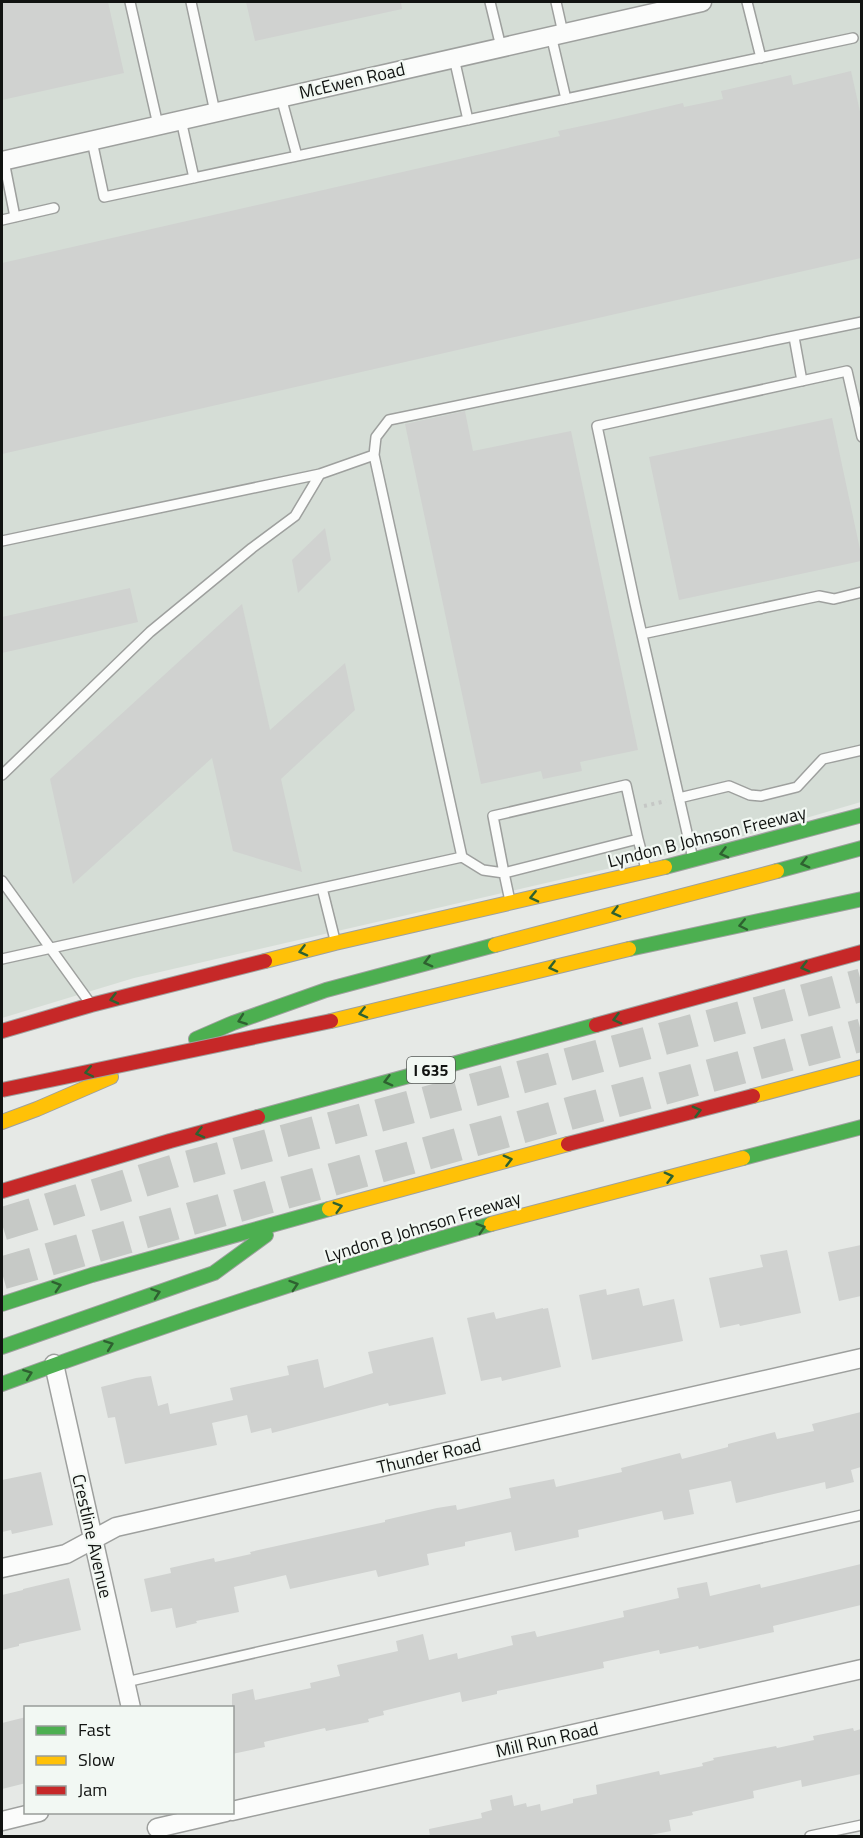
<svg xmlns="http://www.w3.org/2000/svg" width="863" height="1838" viewBox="0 0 863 1838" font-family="'Titillium Web',sans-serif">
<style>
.built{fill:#d5ddd6}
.building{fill:#d0d2d0}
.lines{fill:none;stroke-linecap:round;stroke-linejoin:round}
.highway-tunnel{stroke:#c6c9c6;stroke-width:33;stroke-dasharray:33 16;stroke-linecap:butt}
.lane-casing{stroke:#9ea09e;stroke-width:12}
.street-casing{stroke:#9ea09e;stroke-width:21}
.fast-casing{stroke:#9ea09e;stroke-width:16}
.slow-casing{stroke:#9ea09e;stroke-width:16}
.jam-casing{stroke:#9ea09e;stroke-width:16}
.path{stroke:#c5c7c5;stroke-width:4;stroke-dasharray:3 4.5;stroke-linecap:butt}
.lane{stroke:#fbfcfb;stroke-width:9}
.street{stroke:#fbfcfb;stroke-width:18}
.fast{stroke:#4caf50;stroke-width:14}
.slow{stroke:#ffc107;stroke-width:14}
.jam{stroke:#c62828;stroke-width:14}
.jam-bridge-casing{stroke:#9ea09e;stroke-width:16;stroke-linecap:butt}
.jam-bridge{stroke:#c62828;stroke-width:14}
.oneway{stroke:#2e6130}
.labels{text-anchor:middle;stroke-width:4.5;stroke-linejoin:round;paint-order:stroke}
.shield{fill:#f2f8f3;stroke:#545855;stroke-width:1.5}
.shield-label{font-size:16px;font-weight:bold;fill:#111311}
.street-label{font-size:18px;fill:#111311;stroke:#f2f8f3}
</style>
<rect width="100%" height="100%" fill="#e6e9e6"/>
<path class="built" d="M2,2H861V802L723,842L134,978L2,1018Z"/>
<path class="building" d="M2,2H108L124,73L2,100Z
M246,2H401L402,9L255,41Z
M851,71L861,116V258L2,454V263L560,136L558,131L610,120L683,103L684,107L723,99L721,91L791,75L793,85Z
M465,411L473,451L571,431L638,750L580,762L582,771L543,779L541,771L481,784L405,424Z
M832,418L861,554V561L679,600L649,457Z
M325,528L331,560L298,593L292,560Z
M130,588L138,622L2,653V617Z
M242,604L270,730L345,663L355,710L281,779L302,872L233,851L212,758L73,884L50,779Z
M861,1245V1296L839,1301L828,1252Z
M787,1250L801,1313L740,1326L739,1324L720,1328L709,1278L763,1267L760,1255Z
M639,1288L643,1306L674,1299L683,1341L592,1360L579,1295L606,1289L607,1295Z
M543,1308V1309L548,1308L561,1367L502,1381L501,1377L481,1381L467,1318L494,1312L496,1319Z
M433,1337L446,1394L389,1406L388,1403L272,1433L271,1428L251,1433L247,1415L212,1423L217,1445L125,1464L115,1417L108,1418L101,1387L136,1378L151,1376L158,1406L168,1403L170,1414L233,1400L230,1388L289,1375L287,1366L318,1359L324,1388L373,1373L368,1352Z
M861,1412V1467L851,1470L854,1482L826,1489L825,1482L736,1503L731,1481L689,1490L694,1514L664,1520L662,1511L578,1530L579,1537L515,1551L511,1532L465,1542V1546L427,1554L429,1565L378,1577L376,1570L290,1589L286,1575L234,1587L239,1612L196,1621L197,1623L176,1628L172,1608L151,1612L144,1579L171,1573L170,1568L214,1558L215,1562L251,1554L250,1552L385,1522V1520L437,1508L456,1505L457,1510L511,1498L509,1488L554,1479L556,1487L622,1472L621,1468L680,1453L682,1459L728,1447V1444L775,1432L777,1439L814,1431L812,1424Z
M41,1472L53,1525L12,1534L11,1530L2,1532V1480Z
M861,1564V1605L773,1626L774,1632L699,1649L698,1646L660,1654L659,1650L603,1662L604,1668L497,1691V1694L462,1702L460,1692L383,1711L384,1715L368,1719L369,1722L326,1731L325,1728L264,1742L265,1747L232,1754V1694L253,1689L255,1700L311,1688L310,1683L340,1676L337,1665L398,1651L396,1641L423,1634L429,1660L457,1653L458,1659L513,1645L511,1636L535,1631L537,1637L624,1617L623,1611L679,1598L677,1588L707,1582L710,1596L760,1584L761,1588Z
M69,1578L81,1630L19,1644V1646L2,1650V1595L23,1590V1589Z
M26,1717V1783L2,1789V1723Z
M853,1728L854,1731L861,1729V1774L802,1787L801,1780L753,1791L754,1798L692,1812L693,1815L669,1820L671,1831L645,1836H430L429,1829L482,1818L481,1813L492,1810L490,1800L512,1795L514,1806L526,1803L527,1807L540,1804L541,1811L573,1803V1799L597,1794L596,1785L659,1771L660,1775L703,1766L702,1763L714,1760L713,1758L776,1746L777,1748L814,1740L813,1736Z"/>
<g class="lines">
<path class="highway-tunnel" d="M2,1224L181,1169L862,985
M2,1273L190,1219L575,1112L862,1035"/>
<g class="lane-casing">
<path id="lane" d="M130,2L158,125
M191,2L215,112
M490,2L501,47
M556,2L563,33
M747,2L761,58
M551,35L566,99
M454,58L468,120
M281,97L297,156
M181,120L194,178
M92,141L104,197L853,38
M4,161L15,217
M2,220L54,208
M794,337L802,381
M374,455L462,857
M2,541L320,474L374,455L376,437L389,420L862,322
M642,634L819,596L834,599L862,592
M2,775L150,632L252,548L295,516L320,474
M679,798L729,786L750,795L761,796L797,787L823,759L862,750
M638,839L626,785L493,816L504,873L638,839L646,869
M693,859L635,604L597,426L847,371L862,437
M2,881L90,1003
M322,888L335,940
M2,959L462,857L483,870L504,873L510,901
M126,1682L862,1515
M810,1836L862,1825"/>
</g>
<g class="street-casing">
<path id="street" d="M2,161L702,2
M54,1364L131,1708
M2,1568L66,1554L116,1527L862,1358
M232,1811L862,1669
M2,1821L39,1812
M157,1828L226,1812"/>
</g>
<g class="fast-casing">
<path id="fast" d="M665,867L862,815
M777,871L862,848
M629,949L862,899
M196,1039L233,1023L326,990L495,945
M258,1117L596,1025
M743,1158L862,1127
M2,1304L92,1275L329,1209
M2,1347L214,1273L266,1235
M2,1384C163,1325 326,1271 491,1224"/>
</g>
<g class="slow-casing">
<path id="slow" d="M495,945L777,871
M265,961L335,943L665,867
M331,1021L629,949
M753,1096L862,1067
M2,1122L37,1109L111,1077
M329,1209L568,1144
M491,1224L743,1158"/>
</g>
<g class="jam-casing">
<path id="jam" d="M596,1025L862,952
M2,1031L91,1005L265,961
M568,1144L753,1096
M2,1191L170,1141L258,1117"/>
</g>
<path class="path" d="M644,806L666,801"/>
<use href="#lane" class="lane"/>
<use href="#street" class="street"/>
<use href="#fast" class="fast"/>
<use href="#slow" class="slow"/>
<use href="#jam" class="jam"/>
<g class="jam-bridge-casing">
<path id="jam-bridge" d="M2,1090L331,1021"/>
</g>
<use href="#jam-bridge" class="jam-bridge"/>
</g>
<defs><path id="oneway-chevron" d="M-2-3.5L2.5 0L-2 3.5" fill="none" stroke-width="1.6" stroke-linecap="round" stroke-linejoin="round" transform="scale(1.5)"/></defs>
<g class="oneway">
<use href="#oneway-chevron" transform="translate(724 853) rotate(165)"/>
<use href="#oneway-chevron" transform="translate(805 863) rotate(165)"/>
<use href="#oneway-chevron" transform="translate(534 897) rotate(167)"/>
<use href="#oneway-chevron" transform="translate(616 912) rotate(165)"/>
<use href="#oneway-chevron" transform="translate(743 925) rotate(168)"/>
<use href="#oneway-chevron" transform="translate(303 951) rotate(166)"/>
<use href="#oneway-chevron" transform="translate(428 962) rotate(165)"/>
<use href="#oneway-chevron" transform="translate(553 967) rotate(166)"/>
<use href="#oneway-chevron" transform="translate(805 967) rotate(165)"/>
<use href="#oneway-chevron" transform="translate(114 999) rotate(166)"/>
<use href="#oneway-chevron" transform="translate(363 1013) rotate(166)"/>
<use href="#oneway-chevron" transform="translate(617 1019) rotate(165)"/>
<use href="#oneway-chevron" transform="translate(242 1020) rotate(160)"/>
<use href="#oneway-chevron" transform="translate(89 1072) rotate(168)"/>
<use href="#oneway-chevron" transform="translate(388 1081) rotate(165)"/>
<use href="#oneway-chevron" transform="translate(697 1111) rotate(-15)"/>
<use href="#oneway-chevron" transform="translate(200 1133) rotate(165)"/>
<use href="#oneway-chevron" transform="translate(508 1160) rotate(-15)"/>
<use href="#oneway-chevron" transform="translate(669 1177) rotate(-15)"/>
<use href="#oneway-chevron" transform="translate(338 1207) rotate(-16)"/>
<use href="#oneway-chevron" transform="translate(481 1228) rotate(-17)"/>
<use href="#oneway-chevron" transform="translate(294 1285) rotate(-18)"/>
<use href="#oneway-chevron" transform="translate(57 1286) rotate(-18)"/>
<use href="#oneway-chevron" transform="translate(156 1293) rotate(-19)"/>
<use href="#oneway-chevron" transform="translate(109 1345) rotate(-20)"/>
<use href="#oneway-chevron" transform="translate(28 1374) rotate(-20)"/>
</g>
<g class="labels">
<rect class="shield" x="407" y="1057" width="48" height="26" rx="4.5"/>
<g class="shield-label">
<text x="431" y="1076">I 635</text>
</g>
<g class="street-label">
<text transform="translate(352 81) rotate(-13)" y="6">McEwen Road</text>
<text transform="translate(707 837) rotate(-14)" y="6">Lyndon B Johnson Freeway</text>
<text transform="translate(423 1227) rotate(-17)" y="6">Lyndon B Johnson Freeway</text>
<text transform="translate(429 1456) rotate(-13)" y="6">Thunder Road</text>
<text transform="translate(92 1536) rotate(77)" y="6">Crestline Avenue</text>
<text transform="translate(547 1740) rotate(-13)" y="6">Mill Run Road</text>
</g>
</g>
<rect width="863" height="1838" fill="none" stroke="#111311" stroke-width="6"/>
<rect x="24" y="1706" width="210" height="108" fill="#f2f8f3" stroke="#989c99" stroke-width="1.5"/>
<rect x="36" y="1726" width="30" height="9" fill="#4caf50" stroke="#989c99" stroke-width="1.5"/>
<text x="78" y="1736" font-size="18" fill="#111311">Fast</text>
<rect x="36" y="1756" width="30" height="9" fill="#ffc107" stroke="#989c99" stroke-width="1.5"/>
<text x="78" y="1766" font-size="18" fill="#111311">Slow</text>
<rect x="36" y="1786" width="30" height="9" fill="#c62828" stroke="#989c99" stroke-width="1.5"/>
<text x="78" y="1796" font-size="18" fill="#111311">Jam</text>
</svg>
